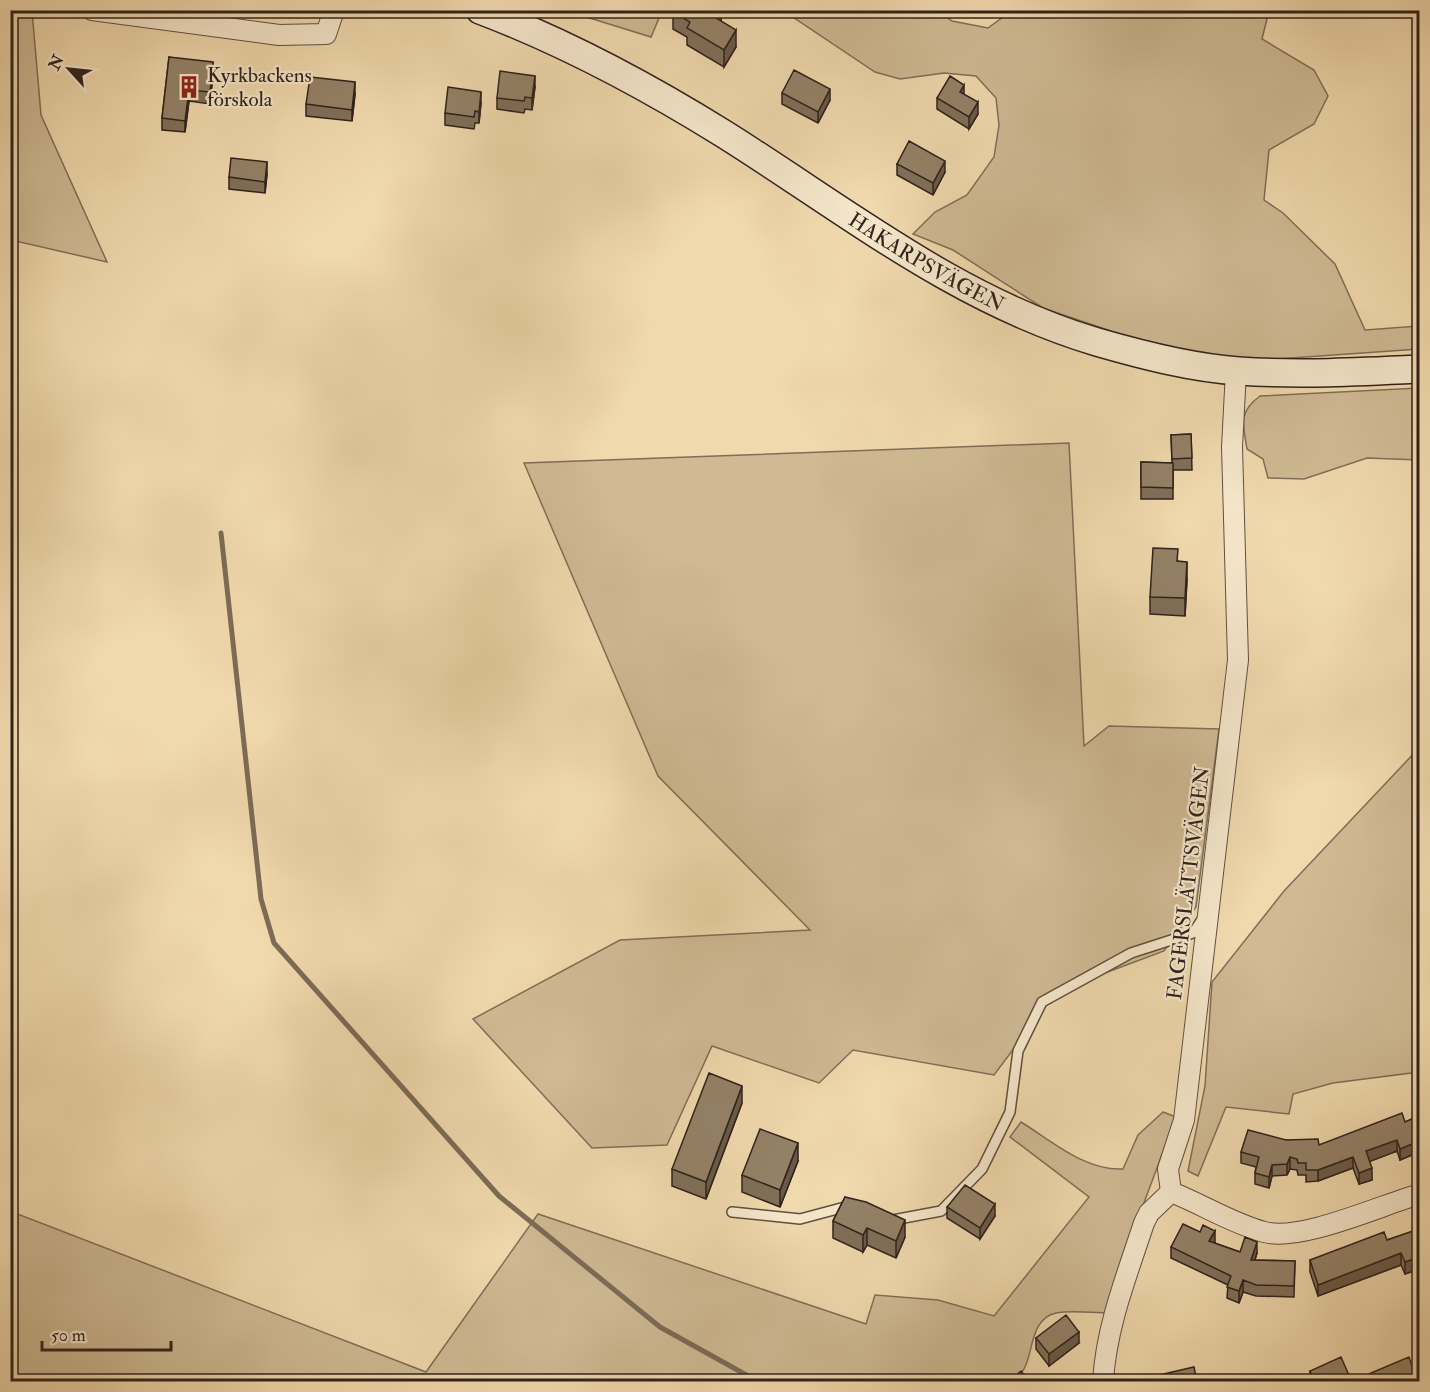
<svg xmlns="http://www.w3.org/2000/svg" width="1430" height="1392" viewBox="0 0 1430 1392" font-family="'IM FELL Double Pica',serif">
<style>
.green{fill:#cfba94;stroke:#806e58;stroke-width:1.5}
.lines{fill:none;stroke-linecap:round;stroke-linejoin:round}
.stream{stroke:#7c6b56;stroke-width:5}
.lane-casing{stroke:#605040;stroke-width:12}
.street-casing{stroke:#605040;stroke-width:22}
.secondary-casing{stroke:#30221c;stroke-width:30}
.lane{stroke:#f5e6ca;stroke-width:9}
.street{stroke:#f5e6ca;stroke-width:20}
.secondary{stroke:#f5e6ca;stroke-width:27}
.wall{fill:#7f6f59;stroke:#30221c;stroke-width:1.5}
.shaded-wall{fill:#685a48;stroke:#30221c;stroke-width:1.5}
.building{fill:#948167;stroke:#30221c;stroke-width:1.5}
.labels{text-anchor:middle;stroke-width:4.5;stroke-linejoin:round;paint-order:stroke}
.poi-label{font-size:21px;fill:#30221c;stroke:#f5e6ca;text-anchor:start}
.street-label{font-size:21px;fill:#30221c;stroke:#f5e6ca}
</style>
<rect width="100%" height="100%" fill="#f0d9ad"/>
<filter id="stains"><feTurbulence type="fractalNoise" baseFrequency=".00333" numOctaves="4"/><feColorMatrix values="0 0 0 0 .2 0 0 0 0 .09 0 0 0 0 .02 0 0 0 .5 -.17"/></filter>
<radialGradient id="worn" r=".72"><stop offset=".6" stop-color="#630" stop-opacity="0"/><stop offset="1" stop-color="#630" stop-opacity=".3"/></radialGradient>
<path class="green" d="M11,10L32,11L41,115L107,262L11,240Z
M567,11L662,10V11L651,37Z
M779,11H939L952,21L988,28L1007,14L1005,11H1269L1262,39L1314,70L1328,96L1314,124L1269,150L1264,200L1283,213L1335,264L1365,330L1419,326V349L1248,361L1146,343L1043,308L953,250L913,234L935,212L967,195L994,157L999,125L996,98L976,76L944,73L900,79L875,72L791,16Z
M1419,388V460L1367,458L1304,479L1268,478L1263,459L1247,449C1243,424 1238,412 1260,396Z
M1069,443L1084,746L1109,726L1219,729L1196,907L1164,951L1057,991L994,1075L853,1050L819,1083L712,1046L667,1145L592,1148L473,1019L620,940L810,930L658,776L524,463Z
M1419,748V1072L1333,1083L1293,1094L1289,1114L1226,1107L1198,1176L1188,1171L1205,1086L1212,982L1284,891Z
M1163,1112L1176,1117L1120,1267L1109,1313C1092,1313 1072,1310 1056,1313C1028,1319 1034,1358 1022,1372C1017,1377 1007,1378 1000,1381H11L10,1211L426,1372L538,1214L866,1324L875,1295L938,1300L994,1316L1089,1197L1010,1137L1021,1122C1052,1141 1085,1171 1123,1169L1138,1135Z"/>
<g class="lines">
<path class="stream" d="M221,533L261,899L274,943L499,1196L660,1327L759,1382"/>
<g class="lane-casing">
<path id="lane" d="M732,1212L800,1219L845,1207L851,1209
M893,1220L941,1211L982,1169L1010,1112L1018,1051L1042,1002L1131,953L1193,933L1203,918"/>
</g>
<g class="street-casing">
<path id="street" d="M92,10L279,35L326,34L334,10
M1171,1192C1202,1204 1231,1223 1264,1232C1301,1242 1381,1205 1420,1194
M1103,1382C1106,1327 1127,1275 1144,1223L1149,1213L1171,1192L1168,1169L1184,1120L1238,660L1232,447L1236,371"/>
</g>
<g class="secondary-casing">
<g id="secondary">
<path id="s1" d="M480,10C562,41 650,88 724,134C845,210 958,301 1097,342C1142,355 1192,368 1239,371C1299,375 1359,372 1420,369"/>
</g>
</g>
<use href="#lane" class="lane"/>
<use href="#street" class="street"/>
<use href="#secondary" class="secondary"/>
</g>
<path class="wall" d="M721,10V21L736,47L724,67L687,45V37L673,29V12Z
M169,57L213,74L210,104L189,101L185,132L162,130V118Z
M535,87L532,110L525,109L524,113L497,109V98Z
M782,93L830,100L818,123L782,104Z
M355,94L352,121L306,116V104Z
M964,94L978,114L969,129L937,109V98Z
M481,103L479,123H475L474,129L445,125V113Z
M897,164L945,172L933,195L897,175Z
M267,174L265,193L229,189V177Z
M1191,434L1192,470H1173V499H1141V462L1172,463L1171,435Z
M1178,561L1187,579L1185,616L1150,614V597Z
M742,1103L706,1199L672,1186V1169Z
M1419,1116V1152L1400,1160L1397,1151L1370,1161L1372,1180L1359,1184L1353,1168L1318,1181L1306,1182V1175H1298L1297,1170L1290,1169L1287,1175L1272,1176L1269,1188L1255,1184V1173L1256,1167L1241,1163V1152L1286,1140L1319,1145L1405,1122Z
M798,1161L780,1207L742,1192V1175Z
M845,1197L905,1237L896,1258L867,1245L863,1252L833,1238V1221Z
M947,1207L995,1216L980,1239L947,1218Z
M1419,1229V1269L1405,1274L1401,1265L1318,1296L1310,1272V1260L1387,1240Z
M1214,1243L1240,1252L1257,1253L1255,1260L1295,1261L1294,1297L1256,1296L1243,1292L1239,1303L1227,1298L1228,1285L1171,1258V1247Z
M1036,1338L1079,1343L1049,1366L1036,1349Z
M1310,1371L1351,1382H1310Z"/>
<path class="shaded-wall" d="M720,10H721V25L716,18Z
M736,30V47L724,67V50Z
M213,62V74L210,104V92Z
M535,76V87L532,110V98Z
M355,82V94L352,121V110Z
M964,85V97L960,92Z
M830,89V100L818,123V112Z
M189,90V101L185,132V121Z
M481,92V103L479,123V112Z
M978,102V114L969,129V117Z
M945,161V172L933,195V183Z
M267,162V174L265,193V182Z
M1187,562V579L1185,616V598Z
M742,1086V1103L706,1199V1182Z
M1397,1140V1151L1366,1163V1151Z
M1419,1141V1152L1400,1160V1149Z
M798,1143V1161L780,1207V1190Z
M1290,1157V1169L1287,1175V1164Z
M1353,1157V1168L1318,1181V1170Z
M1272,1165V1176L1269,1188V1177Z
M1372,1168V1180L1359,1184V1173Z
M995,1204V1216L980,1239V1228Z
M905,1220V1237L896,1258V1241Z
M867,1228V1245L863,1252V1235Z
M1215,1231V1243L1209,1253V1241Z
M1257,1242V1253L1251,1271V1260Z
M1401,1253V1265L1318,1296V1285Z
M1419,1257V1269L1405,1274V1262Z
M1243,1280V1292L1239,1303V1291Z
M1079,1332V1343L1049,1366V1354Z"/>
<path class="building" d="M674,10H720L716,18L736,30L724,50L687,28L690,22L673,12Z
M169,57L213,62L210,92L189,90L185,121L162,118Z
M794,70L830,89L818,112L782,93Z
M500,71L535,76L532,98L525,97L524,101L497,98Z
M950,76L964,85L960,92L978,102L969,117L937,98Z
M310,77L355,82L352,110L306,104Z
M448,87L481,92L479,112L475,111L474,117L445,113Z
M909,141L945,161L933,183L897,164Z
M231,158L267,162L265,182L229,177Z
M1191,434L1192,458L1172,459L1171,435Z
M1141,462L1173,463V488L1141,487Z
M1153,548L1178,549L1177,561L1187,562L1185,598L1150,597Z
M709,1073L742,1086L706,1182L672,1169Z
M1402,1113L1405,1122L1419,1116V1141L1400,1149L1397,1140L1366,1151L1372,1168L1359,1173L1353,1157L1318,1170H1306V1163H1298L1297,1159L1290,1157L1287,1164L1272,1165L1269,1177L1255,1173L1259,1157L1241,1152L1248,1130L1286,1140L1318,1139L1319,1145Z
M760,1129L798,1143L780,1190L742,1175Z
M965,1185L995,1204L980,1228L947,1207Z
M845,1197L866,1202L905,1220L896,1241L867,1228L863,1235L833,1221Z
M1183,1224L1200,1232L1203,1225L1215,1231L1209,1241L1240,1252L1245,1237L1257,1242L1251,1260L1295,1261L1294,1286L1256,1285L1243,1280L1239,1291L1227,1287L1231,1276L1171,1247Z
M1419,1229V1257L1405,1262L1401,1253L1318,1285L1310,1260L1384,1232L1387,1240Z
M1066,1315L1079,1332L1049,1354L1036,1338Z
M1341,1357L1351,1380L1347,1382H1315L1310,1371Z
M1409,1357L1417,1382H1366L1364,1376Z
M1194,1367L1197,1382H1161L1159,1375Z
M1021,1371L1030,1382H1008Z"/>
<defs>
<g id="building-bare" transform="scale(1.8)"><path d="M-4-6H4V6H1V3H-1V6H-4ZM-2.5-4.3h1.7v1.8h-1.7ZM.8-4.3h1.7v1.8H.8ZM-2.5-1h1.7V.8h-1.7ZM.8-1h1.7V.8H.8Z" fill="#8f2418" stroke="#f5e6ca" stroke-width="2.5" paint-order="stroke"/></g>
</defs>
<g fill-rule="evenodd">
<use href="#building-bare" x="189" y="87"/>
</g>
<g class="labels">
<g class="poi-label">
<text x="207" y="82">Kyrkbackens<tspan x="207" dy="24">förskola</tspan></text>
</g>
<g class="street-label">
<text dy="7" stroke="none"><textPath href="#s1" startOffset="514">HAKARPSVÄGEN</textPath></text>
<text transform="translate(1188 883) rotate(-83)" y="7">FAGERSLÄTTSVÄGEN</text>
</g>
</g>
<rect width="1430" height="1392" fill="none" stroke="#f0d9ad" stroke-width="36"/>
<rect x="12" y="12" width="1406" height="1368" fill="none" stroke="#30221c" stroke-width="3"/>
<rect x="18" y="18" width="1394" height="1356" fill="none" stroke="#30221c" stroke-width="1.5"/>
<g transform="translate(69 69) rotate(297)" stroke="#f5e6ca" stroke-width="4.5" paint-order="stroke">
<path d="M0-4.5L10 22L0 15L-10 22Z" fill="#30221c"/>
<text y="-9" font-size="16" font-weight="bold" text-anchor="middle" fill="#30221c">N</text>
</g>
<path d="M42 1341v9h129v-9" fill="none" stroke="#30221c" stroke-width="3"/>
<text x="51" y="1341" font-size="18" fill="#30221c" stroke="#f5e6ca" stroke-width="4.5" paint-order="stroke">50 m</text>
<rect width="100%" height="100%" filter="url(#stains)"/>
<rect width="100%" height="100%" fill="url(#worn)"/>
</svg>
